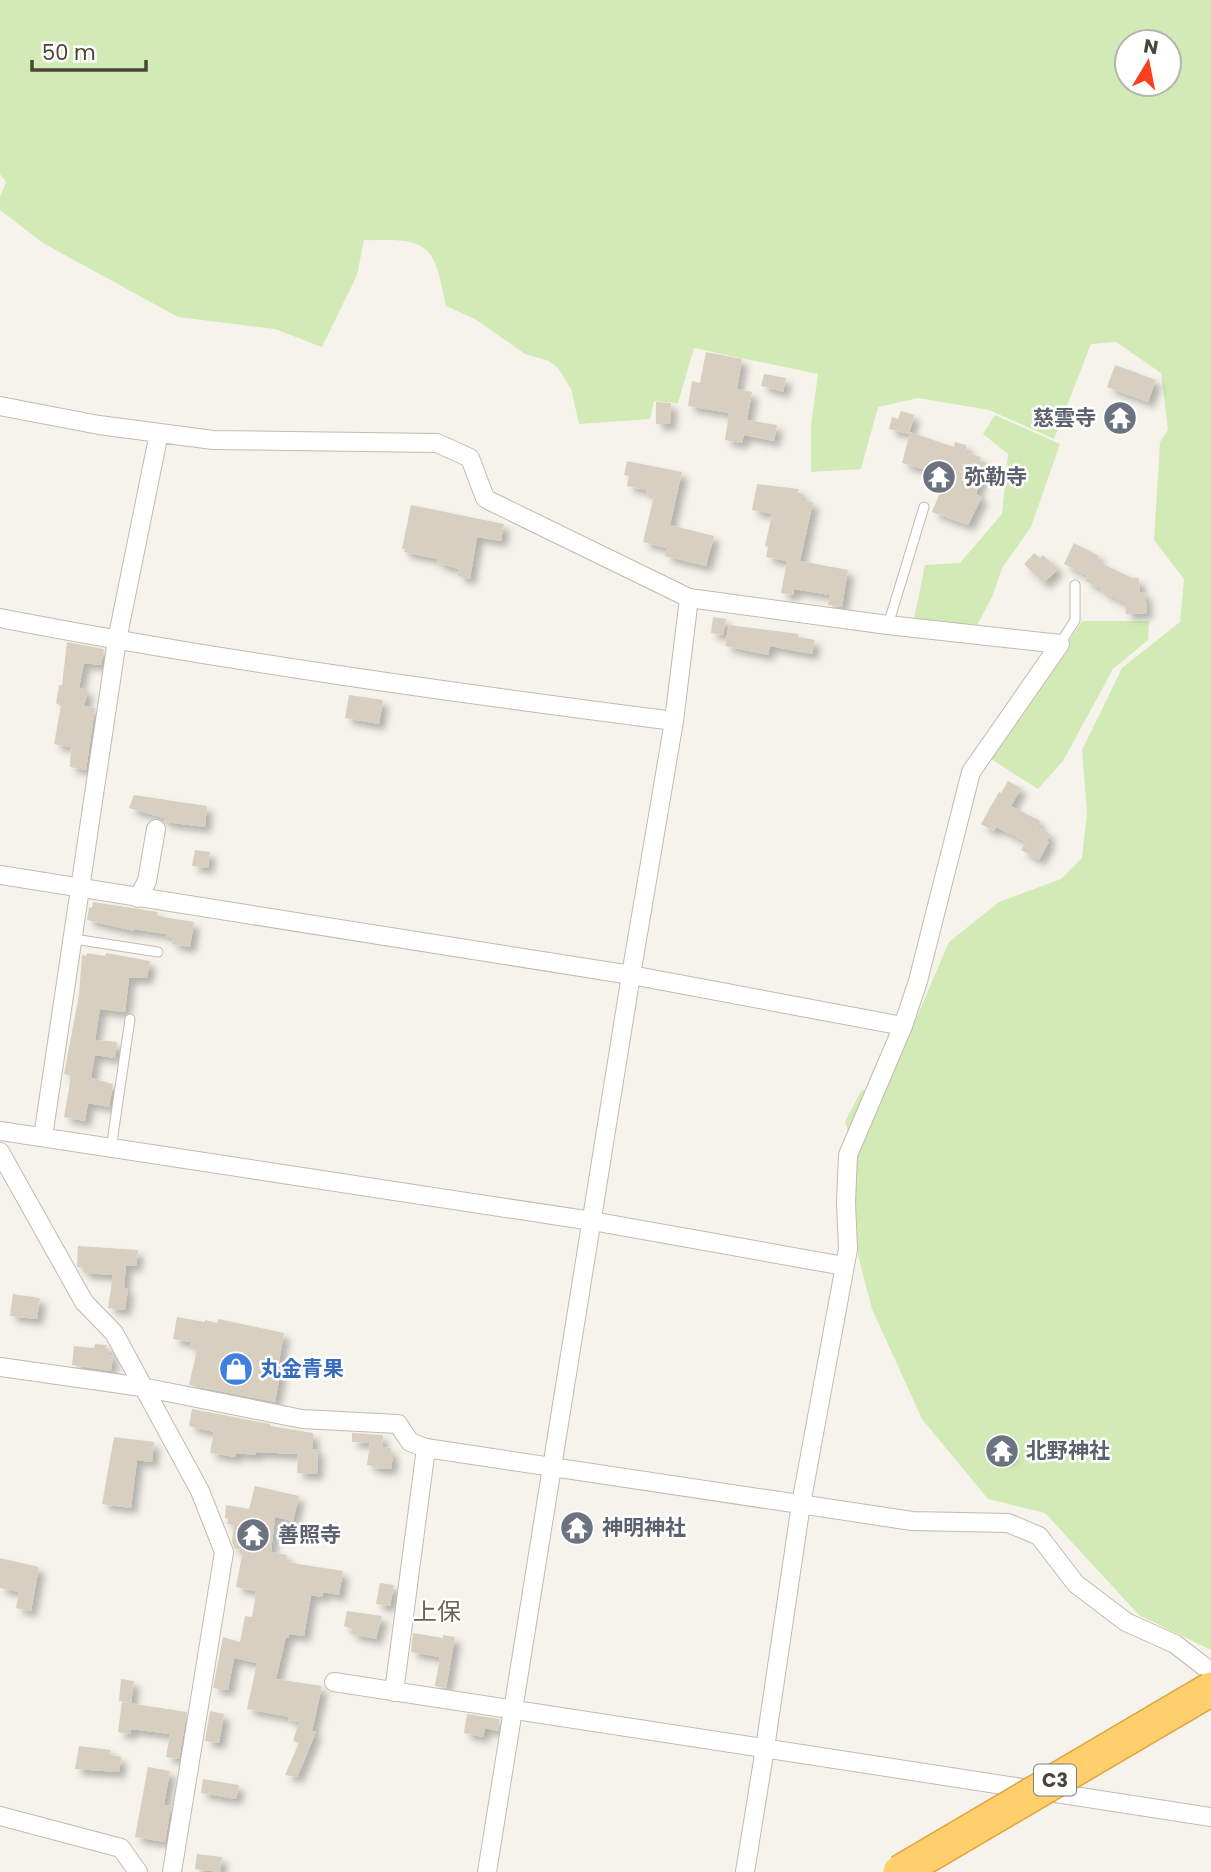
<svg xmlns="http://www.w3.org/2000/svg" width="1211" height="1872" viewBox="0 0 1211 1872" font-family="Poppins,'Noto Sans JP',sans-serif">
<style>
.green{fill:#d2eab5;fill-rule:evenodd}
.building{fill:#d8cfc1;filter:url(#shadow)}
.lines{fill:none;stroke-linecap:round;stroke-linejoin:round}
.lane-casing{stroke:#c2bbae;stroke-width:11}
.street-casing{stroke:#c2bbae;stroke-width:20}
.lane{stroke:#fff;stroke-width:9}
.street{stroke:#fff;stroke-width:18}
.highway-bridge-casing{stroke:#e0a43c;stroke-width:36;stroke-linecap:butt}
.highway-bridge{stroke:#ffcf6e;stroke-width:33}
.labels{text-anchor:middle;stroke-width:5;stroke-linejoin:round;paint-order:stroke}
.shield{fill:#fff;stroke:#817c74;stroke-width:2}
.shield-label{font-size:19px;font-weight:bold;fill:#4b4439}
.worship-label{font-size:21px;font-weight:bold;fill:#5b616d;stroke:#fff;text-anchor:start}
.shop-label{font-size:21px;font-weight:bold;fill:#366cbe;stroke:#fff;text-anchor:start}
.quarter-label{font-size:24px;fill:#6e6250;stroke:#fff}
</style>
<defs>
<filter id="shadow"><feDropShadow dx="6" dy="6" stdDeviation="3.5" flood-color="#0004"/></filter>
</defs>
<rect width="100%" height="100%" fill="#f6f3ec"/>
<path class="green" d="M0,0H1211V1650L1139,1615L1045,1513L988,1499L922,1419L872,1309L858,1255L854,1151L845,1122L861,1091L888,1084L949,942L999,902L1061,879L1082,858L1087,813L1082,750L1122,668L1180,622L1184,579L1154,540L1160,442L1168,430L1161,373L1116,342L1091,344L1054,439L989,410L918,398L878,407L861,469L811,472V426L818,374L694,348L678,403L654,401L650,419L579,424L571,389L558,368L549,361L525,354L475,319L446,306C442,291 440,270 432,257C420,235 385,241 364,240L357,275L322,347L275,329L178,317L43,243L0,210V197L6,182L0,174ZM1127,42H1169V84H1127Z
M995,415L1060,444L1031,527L1002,568L992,597L976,627L914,619L925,565L960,563L1002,514L1008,454L983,434Z
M1082,621H1149L1148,640L1113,669L1063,761L1038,789L991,759Z"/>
<path class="building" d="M706,352L742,359L737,389L752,392L747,420L777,425L774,441L744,435L742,443L725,440L729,413L688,406L692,381L700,383Z
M1115,365L1156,380L1148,402L1107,387Z
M764,374L786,378L783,392L761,386Z
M656,402L671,403L670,424H656Z
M901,411L914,415L909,434L889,429L892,417L898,419Z
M910,432L954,447L955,442L966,445L967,453L981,457L980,461L986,463L976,494L982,497L968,525L932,512L947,476L902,463Z
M627,461L682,472L670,525L714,536L706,566L665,556L667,548L643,542L654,496L646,494V490L627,486L629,476L624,475Z
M757,484L799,489L798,493L803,494L802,500L813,502L800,561L848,570L842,607L828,605L830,595L794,589L793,595L781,593L787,561L766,557L768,547L765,546L772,514L752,510Z
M411,505L504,524L501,541L477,537L470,579L458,576L459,569L437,563L438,559L404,552L405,549H402Z
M1074,543L1099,556L1097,561L1132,578H1139L1140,593L1145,592L1147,613L1126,614L1125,603L1101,591L1102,589L1085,581L1088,576L1064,564Z
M1034,553L1040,558L1043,555L1058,569L1044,583L1024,564Z
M713,617L726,619L723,635L711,633Z
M729,625L799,634L798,637L815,640L812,654L770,646L768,655L725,646Z
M67,642L104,649L101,665L84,663L79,688L88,690L84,706L95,708L86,770L70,767L71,747L54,744L61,706L56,703L59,685H62Z
M349,695L383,700L379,724L345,718Z
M1008,781L1021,788L1011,806L1040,821L1037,826L1050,834L1047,840L1049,842L1039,860L1021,850L1026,842L996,827L994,831L981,824L999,792L1001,793Z
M134,795L207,806L205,827L165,822L164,818L129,808Z
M195,850L210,852L208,868L192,866Z
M93,902L158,912L157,915L163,917L194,922L190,947L172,944L173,938L166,936V934L134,929V931L87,920L89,907L92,908Z
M87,953L105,956L106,953L150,961L147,978H129L125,1012L100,1009L95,1040L117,1042L115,1058L95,1055L91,1078L113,1084L109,1107L88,1103L85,1121L64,1117L71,1076L64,1074L79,995L82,955L86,956Z
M78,1246L138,1250L136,1266L126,1265L124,1288L128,1289L125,1310L108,1308L113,1275L84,1273V1268L77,1267Z
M13,1294L40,1298L37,1319L10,1316Z
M177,1317L205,1322V1320L217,1323L218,1319L284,1333L278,1368L281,1369L275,1402L189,1385L197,1350L190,1349L191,1342L173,1339Z
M95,1344L107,1345L106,1348L109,1349V1355L113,1356L111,1371L72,1365L74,1346L94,1348Z
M192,1409L270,1424V1426L313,1433V1449H318L317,1474L297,1473L298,1454L256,1452V1455L236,1453V1457L210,1453L214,1432L189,1426Z
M352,1433L383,1435L382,1447L391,1448L390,1455H393L391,1469L373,1468L374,1466L367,1465L370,1443L352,1442Z
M114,1437L154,1442L152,1462L137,1460L131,1508L102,1504Z
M1000,1441L1012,1451L1005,1460L993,1450Z
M255,1486L299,1496L293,1521L275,1517L271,1552L287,1555L286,1562L343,1571L339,1595L323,1592L322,1597L311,1595L304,1636L289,1634V1638L286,1637L276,1679L322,1686L312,1731L316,1732L297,1777L285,1775L299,1743L293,1741L299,1722L288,1720L289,1717L247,1709L257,1663L234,1658L228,1690L213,1688L223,1637L240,1642L245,1616L252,1617L256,1593L255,1591L236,1587L243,1550L235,1549L232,1542L234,1525L227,1524L228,1519L225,1518L226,1505L249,1509Z
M0,1558L39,1567L31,1611L16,1608L19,1592L0,1588Z
M380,1583L394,1585L390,1606L376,1604Z
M347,1611L382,1616L376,1639L351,1634L352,1629L344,1626Z
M413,1633L443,1638V1635L455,1637L446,1688L435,1686L440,1657L411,1652Z
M121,1679L134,1681L131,1703L119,1701Z
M122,1702L187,1712L179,1759L166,1757L170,1734L131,1729L130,1734L118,1732Z
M210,1711L224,1714L219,1743L205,1741Z
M467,1714L500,1719L498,1731L485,1728L483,1737L464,1733Z
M79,1746L111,1750L110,1755L121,1757L119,1772L75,1769Z
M148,1767L170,1771L164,1805L171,1806L165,1842L135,1837Z
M203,1779L239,1785L236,1799L201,1793Z
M197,1854L222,1857L220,1872L195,1869Z"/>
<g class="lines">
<g class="lane-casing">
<path id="lane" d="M888,625L924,507
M1060,644L1075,620V585
M74,939L158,952
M111,1149L130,1019"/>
</g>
<g class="street-casing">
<path id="street" d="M0,406L99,425L213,440L437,443L470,458L485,498L490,501L689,598L888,625L1060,644L971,772L918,981L903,1026L848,1155L846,1202L848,1249L801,1504L765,1748L745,1872
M0,618C223,661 449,692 674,721
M0,875L631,975L903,1026
M138,898L147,881L156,829
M0,1131L592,1221L844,1266
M43,1137L117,640L159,433
M0,1152L84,1302L114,1333L200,1491L224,1552L172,1872
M0,1367L142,1387L302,1419L398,1424L410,1442L426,1448L912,1521L1008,1523L1039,1536L1076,1584L1126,1622L1175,1644L1211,1672
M334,1682L1211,1817
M394,1692L426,1448
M0,1816L121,1848L138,1872
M487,1872L631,975L674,721L689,598"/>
</g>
<use href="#lane" class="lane"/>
<use href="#street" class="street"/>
<g class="highway-bridge-casing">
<path id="highway-bridge" d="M900,1872L1211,1689"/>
</g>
<use href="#highway-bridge" class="highway-bridge"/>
</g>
<defs>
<g id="temple-disc" transform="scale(1.75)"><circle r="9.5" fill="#6b7280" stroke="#fff"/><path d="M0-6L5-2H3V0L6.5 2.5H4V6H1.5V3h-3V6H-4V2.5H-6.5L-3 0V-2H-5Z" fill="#fff"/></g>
<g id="shop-disc" transform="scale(1.75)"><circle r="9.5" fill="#3f7fe0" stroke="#fff"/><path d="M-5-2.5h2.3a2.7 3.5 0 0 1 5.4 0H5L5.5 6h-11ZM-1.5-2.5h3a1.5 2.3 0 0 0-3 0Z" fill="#fff"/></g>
</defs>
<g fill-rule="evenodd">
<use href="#temple-disc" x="1120" y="418"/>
<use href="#temple-disc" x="939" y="477"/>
<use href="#shop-disc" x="236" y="1369"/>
<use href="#temple-disc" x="1002" y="1451"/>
<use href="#temple-disc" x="577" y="1528"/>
<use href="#temple-disc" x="253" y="1535"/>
</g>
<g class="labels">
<rect class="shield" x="1034" y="1764.5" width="42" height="31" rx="5"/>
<g class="shield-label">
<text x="1055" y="1787">C3</text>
</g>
<g class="worship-label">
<text x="1096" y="425" text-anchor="end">慈雲寺</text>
<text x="964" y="484">弥勒寺</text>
<text x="1026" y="1458">北野神社</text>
<text x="602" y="1535">神明神社</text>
<text x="278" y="1542">善照寺</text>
</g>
<g class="shop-label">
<text x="260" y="1376">丸金青果</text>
</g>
<g class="quarter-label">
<text x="437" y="1620">上保</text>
</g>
</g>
<g transform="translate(1148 63) rotate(10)"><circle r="33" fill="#ffffff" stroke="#b7b4b0" stroke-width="2"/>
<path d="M0-5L12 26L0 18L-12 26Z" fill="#fc3f1d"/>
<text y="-10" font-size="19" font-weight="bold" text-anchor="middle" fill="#4b4439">N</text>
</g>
<path d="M32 60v10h114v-10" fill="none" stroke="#4b4439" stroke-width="3.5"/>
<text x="42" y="60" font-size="21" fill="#4b4439" stroke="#ffffff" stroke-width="5" paint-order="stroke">50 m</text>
</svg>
